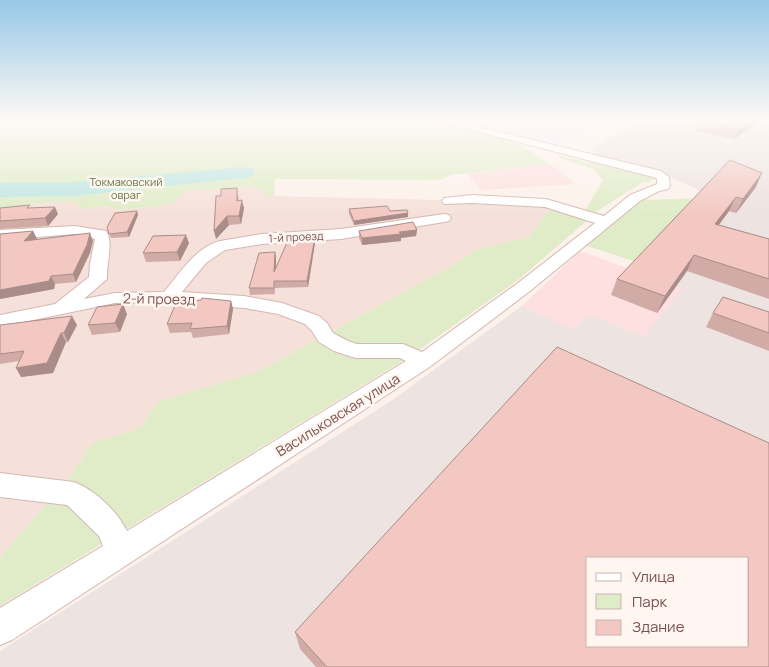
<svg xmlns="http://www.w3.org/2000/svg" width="769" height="667" viewBox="0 0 769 667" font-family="Manrope,sans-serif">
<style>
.residential{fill:#f5e1d9}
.commercial{fill:#fde0df}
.industrial{fill:#ede3e0;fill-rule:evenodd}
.education{fill:#eee7fa}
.green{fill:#e0ecc8}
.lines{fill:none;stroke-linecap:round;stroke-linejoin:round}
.river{fill:#bee7e2;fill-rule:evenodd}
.minor-casing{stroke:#d3b8b2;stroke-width:2}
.minor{fill:#fff;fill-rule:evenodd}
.wall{fill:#d1aca7}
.shaded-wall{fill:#aa8c88}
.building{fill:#f3c8c2;stroke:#aa8c88;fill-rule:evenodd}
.labels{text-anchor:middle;stroke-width:5;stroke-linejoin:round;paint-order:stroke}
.far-park-label{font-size:11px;fill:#617941;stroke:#fff6f2}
.far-street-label{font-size:11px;fill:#79514d;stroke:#fff6f2}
.street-label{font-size:14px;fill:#79514d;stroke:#fff6f2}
</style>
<rect width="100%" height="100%" fill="#fdf1eb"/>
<path class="residential" d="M252,186L261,189L267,195L274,196L441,200L479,199L552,206L529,237L478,249L450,267L259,371L157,402L140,428L92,443L68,480L0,557V209L55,202H75L82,209L103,205L120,210L171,204L185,191Z"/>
<path class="commercial" d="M550,164L576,184L481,190L467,174Z
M579,252L586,253L683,288L644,338L590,315L574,330L522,306Z"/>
<path class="industrial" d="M635,121H769V667H0V651L391,401L522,306L573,329L590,315L644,337L682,288L629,269L704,193L663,173L598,156L592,151L598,145ZM588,558H748V646H588Z"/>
<path class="education" d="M448,121H601L554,147Z"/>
<path class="green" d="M0,121H434L516,142L550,164L451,175L440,180L275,179L274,196L267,195L261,189L252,186L186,191L171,204L120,210L103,205L82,209L75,202H55L0,209Z
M561,156L645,174L653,179L649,182H643L594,213L586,210L587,207L603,180L593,169L559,158Z
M700,198L636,262L587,246L586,243L643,200Z
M552,206L589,219L518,280L406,359L0,606V557L68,480L92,443L140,428L157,402L259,371L450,267L478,249L529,237Z"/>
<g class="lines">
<path class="river" d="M245,167L252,169L255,173L252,177L73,196L0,197V183L73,182Z"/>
<g class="minor-casing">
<path id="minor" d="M437,121H454L661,171L669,177L670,186L668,189L659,191L640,201L530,291L431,366L12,640L0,645V608L103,546L99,536L67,505L0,497V473L74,482C95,490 117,511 127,531L406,361L400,358H356L349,356L334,351L319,342L312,331L305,324L278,314L244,308L169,302L115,303L0,327V315L55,304L89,277L90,264L95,239L75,234L0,240V230L75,226L106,231C114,242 106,265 107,279L84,299L115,293L164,292C179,274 196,247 220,241L262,234L341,229L444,214L449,215L451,218L449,221L444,222L341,239L262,244L225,250L206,263L182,292L244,296L282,303L319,316L327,323L333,333L348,341L357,344H403L422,352L518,283L595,223L545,207L472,203L444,204L442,201L444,198L472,195L546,199L604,216L630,195L657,184V179L653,177Z"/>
</g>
<use href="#minor" class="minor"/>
</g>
<path class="wall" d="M699,121H760L734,139L696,131Z
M730,160L756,187L736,213L729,211L719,225L769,239V299L687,271L657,313L611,295L617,279Z
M237,188L239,200L244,208L241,224L229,225L216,239L221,196Z
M0,208H31L58,214L48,226L0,229Z
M349,209L390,211L408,217L354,225L349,214Z
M137,211L138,215L129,237L111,238L107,227Z
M417,230L416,236L401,238V241L362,245L359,238V231Z
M33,231L37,239L36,240L93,241L90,253L76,282L55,284L54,289L0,299V234Z
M189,243L180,261L146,262L143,253Z
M315,243L308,287L275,288V294L250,295L249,288L275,252L276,258V269Z
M231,301L233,309L229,334L193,338L191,332L170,333L167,324Z
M769,312V351L706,327L713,313Z
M127,314L120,332L92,335L88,325Z
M0,325H77L68,342H66L53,373L21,377L19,361L0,364Z
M295,632L769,667H316L300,649Z"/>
<path class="shaded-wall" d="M751,121H760L734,139L739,129Z
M762,173L756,187L736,213L743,199Z
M736,197L729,211L708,239L715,224Z
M242,200L244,208L241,224L239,216Z
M55,207L58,214L48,226L45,218Z
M137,211L138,215L129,237L127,232Z
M408,213V217L354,225V221Z
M227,216L229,225L216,239L214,231Z
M417,230L416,236L401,238V241L362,245V238Z
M33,231L37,239L28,249L24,241Z
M90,233L93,241L90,253L76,282L73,274Z
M186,235L189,243L180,261L177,252Z
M315,237V243L308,287L307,281Z
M275,252L276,258V279L274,272Z
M694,255L687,271L657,313L665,296Z
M51,276L55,284L54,289L0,299V290Z
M231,301L233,309L229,334L227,326Z
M123,304L127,314L120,332L115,323Z
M72,316L77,325L68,342L64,333Z
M61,333L66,342L53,373L21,377L16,368Z"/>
<path class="building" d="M699,121H751L739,129Z
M730,160L762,173L743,199L736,197L715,224L769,239V279L694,255L665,296L617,279Z
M237,188V201L242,200L239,216H227L214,231L216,196H221V189Z
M30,205L27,208L55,207L45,218L0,221V208Z
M387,206L390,211L407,210L408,213L354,221L349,209Z
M137,211L127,232L109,234L107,227L115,213Z
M413,222L417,230L399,232L401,234L362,238L359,231Z
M33,231L24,241L90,233L87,245L73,274L51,276L49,281L0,290V234Z
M186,235L177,252L143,253L153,236Z
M315,237L307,281H274V288H249L259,253L275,252L274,272L289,238Z
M723,297L769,312V333L713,313Z
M202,298L231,301L227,326L190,329L192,323L167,324L177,301L201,300Z
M123,304L115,323L88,325L97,307Z
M72,316L64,333H61L47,363L16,368L24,351L0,354V325Z
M557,347L769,443V667H327L295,632ZM588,558H748V646H588Z"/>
<linearGradient id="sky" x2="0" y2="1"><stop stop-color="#97c8e6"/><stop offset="0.56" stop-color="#fef9f6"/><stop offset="1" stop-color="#fef9f6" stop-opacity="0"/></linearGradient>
<rect width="769" height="215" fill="url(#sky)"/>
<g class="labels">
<g class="far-park-label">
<text x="126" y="186">Токмаковский<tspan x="126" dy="13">овраг</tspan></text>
</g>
<g class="far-street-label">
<text transform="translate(296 237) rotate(-3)" y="4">1-й проезд</text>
</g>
<g class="street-label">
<text transform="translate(159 299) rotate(1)" y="5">2-й проезд</text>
<text transform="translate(338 415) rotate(-32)" y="5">Васильковская улица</text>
</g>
</g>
<rect x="586" y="557" width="162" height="90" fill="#fff6f2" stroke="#c9b4b0"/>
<rect x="596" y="573" width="25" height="8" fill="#ffffff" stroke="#c9b4b0"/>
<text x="632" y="582" font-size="15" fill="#79514d">Улица</text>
<rect x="596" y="594" width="25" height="15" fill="#e0ecc8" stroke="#c9b4b0"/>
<text x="632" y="607" font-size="15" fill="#79514d">Парк</text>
<rect x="596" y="620" width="25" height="15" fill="#f3c8c2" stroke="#c9b4b0"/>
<text x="632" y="632" font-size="15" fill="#79514d">Здание</text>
</svg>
